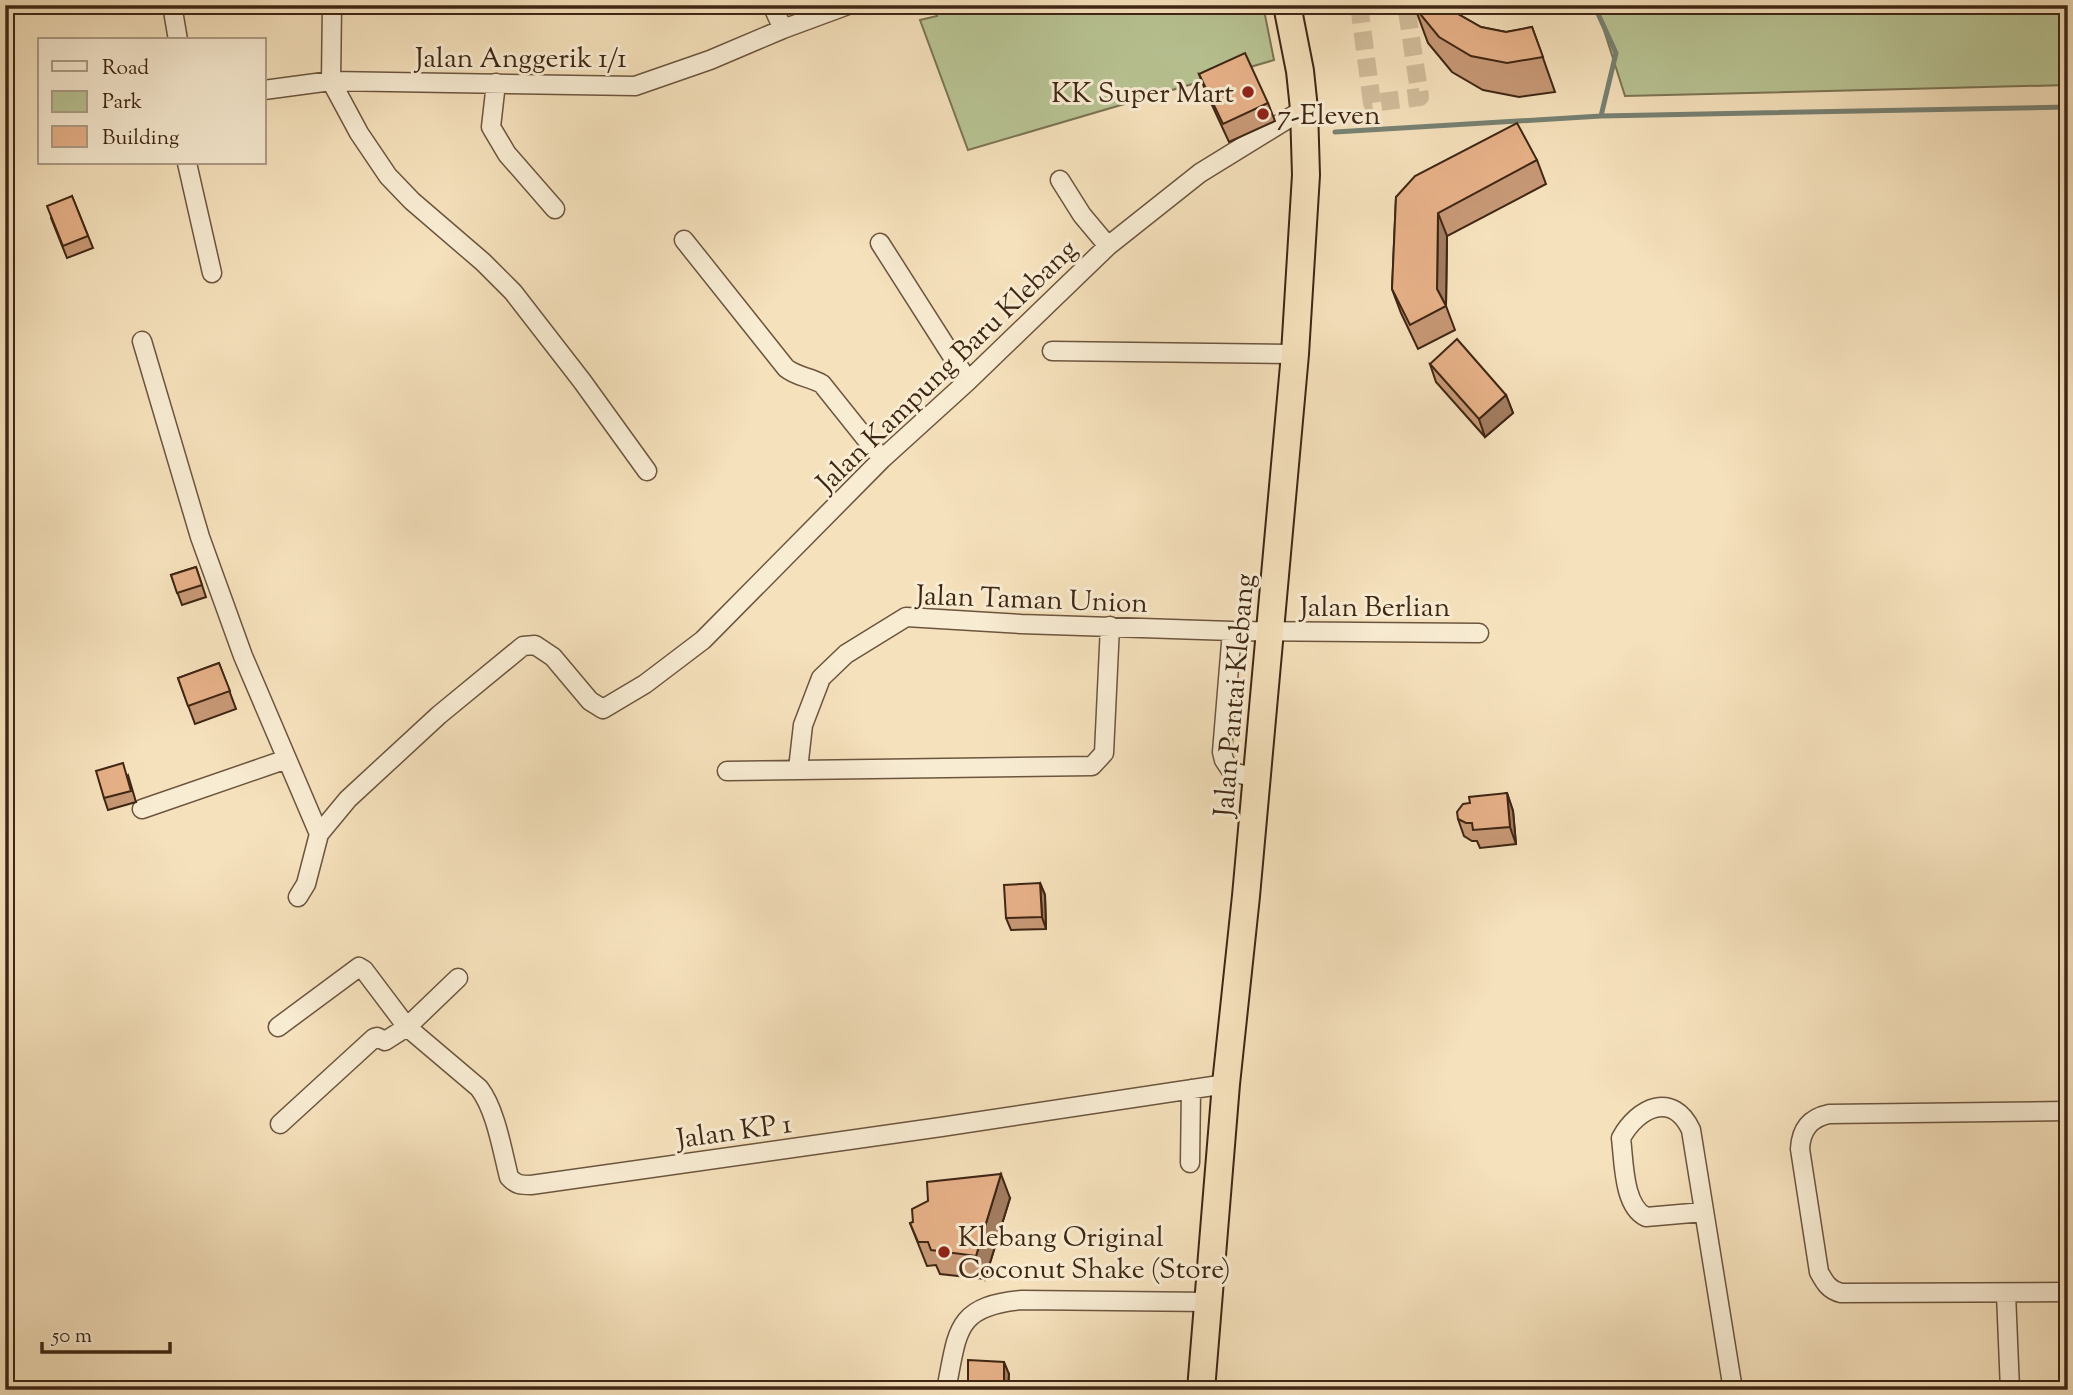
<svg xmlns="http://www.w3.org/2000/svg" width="2073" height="1395" viewBox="0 0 2073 1395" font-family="'Sorts Mill Goudy',serif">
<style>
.green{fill:#b8c393;stroke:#7c7454;stroke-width:2}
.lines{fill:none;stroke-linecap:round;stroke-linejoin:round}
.stream{stroke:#778173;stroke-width:5}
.minor-tunnel{stroke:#d1bc9a;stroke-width:18;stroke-dasharray:18 9;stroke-linecap:butt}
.minor-casing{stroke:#6c553e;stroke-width:21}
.highway-casing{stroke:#3f2614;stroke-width:30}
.minor{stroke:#f8ecd3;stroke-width:18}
.highway{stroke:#f5e1bc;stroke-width:26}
.wall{fill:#c79875;stroke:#3f2614;stroke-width:2}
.shaded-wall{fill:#a27c5f;stroke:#3f2614;stroke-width:2}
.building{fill:#e7b188;stroke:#3f2614;stroke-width:2}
.poi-dot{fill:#8f2418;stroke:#f8ecd3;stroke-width:2.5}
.labels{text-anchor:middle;stroke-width:6;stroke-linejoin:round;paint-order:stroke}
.street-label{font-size:28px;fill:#3f2614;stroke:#f8ecd3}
.poi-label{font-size:28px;fill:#3f2614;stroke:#f8ecd3;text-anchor:start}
</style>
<rect width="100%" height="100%" fill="#f5e1bc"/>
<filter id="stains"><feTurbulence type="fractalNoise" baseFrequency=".00286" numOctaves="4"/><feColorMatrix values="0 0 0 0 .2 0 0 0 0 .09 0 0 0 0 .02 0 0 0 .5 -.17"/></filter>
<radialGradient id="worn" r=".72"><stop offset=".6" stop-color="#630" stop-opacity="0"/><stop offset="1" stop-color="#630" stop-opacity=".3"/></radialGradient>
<path class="green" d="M935,5H1263L1274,60L968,150L920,20L937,16Z
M1596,5H2068V85L1625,96Z"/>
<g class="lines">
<path class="stream" d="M1594,5L1616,53L1601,116
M1335,132L1601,116L2068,107"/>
<path class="minor-tunnel" d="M1359,5L1372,103L1420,97L1406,5"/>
<g class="minor-casing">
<path id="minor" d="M172,5L178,40
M332,5L331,81L359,133L388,176L412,201L483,262L513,292L582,381L647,471
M772,5L783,29
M496,83L491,127L507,154L555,209
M264,90L331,81L635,86L710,60L783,29L848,5
M187,163L212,273
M1060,180L1082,215L1108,246
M684,240L786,368C797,377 810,377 822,384L882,459
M880,243L968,381
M142,341L200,537L243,656L319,834
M1052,351L1295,354
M1232,631L1222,752L1224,760L1232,772L1257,778
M798,769L803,725L821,678L846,654L906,617L1021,624L1232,631L1479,633
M727,771L1092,766L1104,753L1110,626
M142,809L287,759
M298,897L306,884L319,834L348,799L439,715L523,646L535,645L553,657L590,701L603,709L645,684L703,640L882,459L968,381L1108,246L1200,173L1304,109
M458,978L407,1027L479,1088C496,1110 502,1150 509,1177C516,1185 521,1185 531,1185L941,1127L1226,1084
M278,1027L359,967L364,970L407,1027L385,1041L377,1037L374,1038L280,1124
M2068,1111L1829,1114C1810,1118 1801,1130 1800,1149L1819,1272C1825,1283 1829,1290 1841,1293L2068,1292
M1190,1163L1191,1089
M1703,1212L1646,1217C1623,1206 1624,1161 1621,1138C1638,1107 1673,1091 1691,1130L1733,1390
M2006,1293L2010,1390
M946,1390C958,1332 954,1306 1022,1300L1209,1302"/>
</g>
<g class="highway-casing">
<path id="highway" d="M1201,1390L1226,1084L1246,896L1295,354L1306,175L1304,109L1300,71L1287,5"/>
</g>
<use href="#minor" class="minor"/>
<use href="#highway" class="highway"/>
</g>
<path class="wall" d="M1414,5L1458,14L1481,27L1506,32L1532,27L1555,92L1519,97L1483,90L1452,72L1428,43Z
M1199,74L1268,103L1275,121L1229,142L1206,92Z
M1537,160L1546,184L1447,236L1446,306L1455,330L1418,349L1401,313L1392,289L1396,197Z
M72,196L93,248L67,258L51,218Z
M1430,364L1506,395L1513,413L1485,437L1436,382Z
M196,567L206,597L182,605L171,575Z
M219,663L236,709L195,724L178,678Z
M128,775L136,802L108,810L104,798Z
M1507,793L1513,811L1516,844L1480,848L1477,841H1472L1464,836L1458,819L1470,803Z
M1040,883L1045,895L1046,929L1011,930L1006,918Z
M1010,1198L985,1279L940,1274L936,1265L927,1266L910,1223L913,1222L928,1201Z
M1009,1374L1008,1390H971L968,1381Z"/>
<path class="shaded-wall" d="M1438,213L1447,236L1446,306L1437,289Z
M1506,395L1513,413L1485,437L1479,419Z
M1507,793L1513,811L1516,844L1510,827Z
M1040,883L1045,895L1046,929L1042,917Z
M1001,1174L1010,1198L985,1279L976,1256Z
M1004,1362L1009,1374L1008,1390H1007L1004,1382Z"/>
<path class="building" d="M1414,5H1451L1458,14L1481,27L1506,32L1532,27L1543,57L1507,63L1471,56L1439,37L1416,9Z
M1245,53L1268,103L1223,124L1199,74Z
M1517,123L1537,160L1438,213L1437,289L1446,306L1410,325L1392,289L1396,197L1415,176Z
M72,196L88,236L63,246L47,206Z
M1457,339L1506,395L1479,419L1430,364Z
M196,567L202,585L177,593L171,575Z
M219,663L230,691L188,706L178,678Z
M123,763L131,791L104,798L96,771Z
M1507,793L1510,827L1473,830L1472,823H1466L1458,819L1457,812L1463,804L1470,803L1469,797Z
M1040,883L1042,917L1006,918L1004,885Z
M1001,1174L976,1256L931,1250L928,1242H918L910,1223L913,1222L912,1209L928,1201L927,1182Z
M968,1360L1004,1362V1382L968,1381Z"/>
<g class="poi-dot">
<circle cx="1248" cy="92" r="7"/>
<circle cx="1263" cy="114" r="7"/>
<circle cx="944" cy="1252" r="7"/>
</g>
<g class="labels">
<g class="street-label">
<text x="521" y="67">Jalan Anggerik 1/1</text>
<text transform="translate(946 365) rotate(-44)" y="10">Jalan Kampung Baru Klebang</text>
<text transform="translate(1032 598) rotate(2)" y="10">Jalan Taman Union</text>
<text x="1375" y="616">Jalan Berlian</text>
<text transform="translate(1233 695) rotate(-85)" y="10">Jalan Pantai Klebang</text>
<text transform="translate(734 1130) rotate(-8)" y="10">Jalan KP 1</text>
</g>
<g class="poi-label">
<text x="1234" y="102" text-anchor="end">KK Super Mart</text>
<text x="1277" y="124">7-Eleven</text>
<text x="958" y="1246">Klebang Original<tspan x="958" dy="32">Coconut Shake (Store)</tspan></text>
</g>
</g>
<rect width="2073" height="1395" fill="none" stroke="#f5e1bc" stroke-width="28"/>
<rect x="7" y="7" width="2059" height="1381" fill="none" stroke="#3f2614" stroke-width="3.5"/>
<rect x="14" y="14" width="2045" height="1367" fill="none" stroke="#3f2614" stroke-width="2"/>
<rect x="38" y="38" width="228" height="126" fill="#f8ecd3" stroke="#ae9d87" stroke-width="2"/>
<rect x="52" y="61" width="35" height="10" fill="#f8ecd3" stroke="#ae9d87" stroke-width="2"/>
<text x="102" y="74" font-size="21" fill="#3f2614">Road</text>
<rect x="52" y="91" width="35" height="21" fill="#b8c393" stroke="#ae9d87" stroke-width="2"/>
<text x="102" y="108" font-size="21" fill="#3f2614">Park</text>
<rect x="52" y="126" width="35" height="21" fill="#e7b188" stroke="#ae9d87" stroke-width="2"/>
<text x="102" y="144" font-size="21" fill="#3f2614">Building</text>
<path d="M42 1342v10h128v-10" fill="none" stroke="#3f2614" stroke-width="3.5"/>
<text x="52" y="1342" font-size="21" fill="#3f2614" stroke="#f8ecd3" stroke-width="5" paint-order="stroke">50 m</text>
<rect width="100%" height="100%" filter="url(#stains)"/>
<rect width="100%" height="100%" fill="url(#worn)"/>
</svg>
